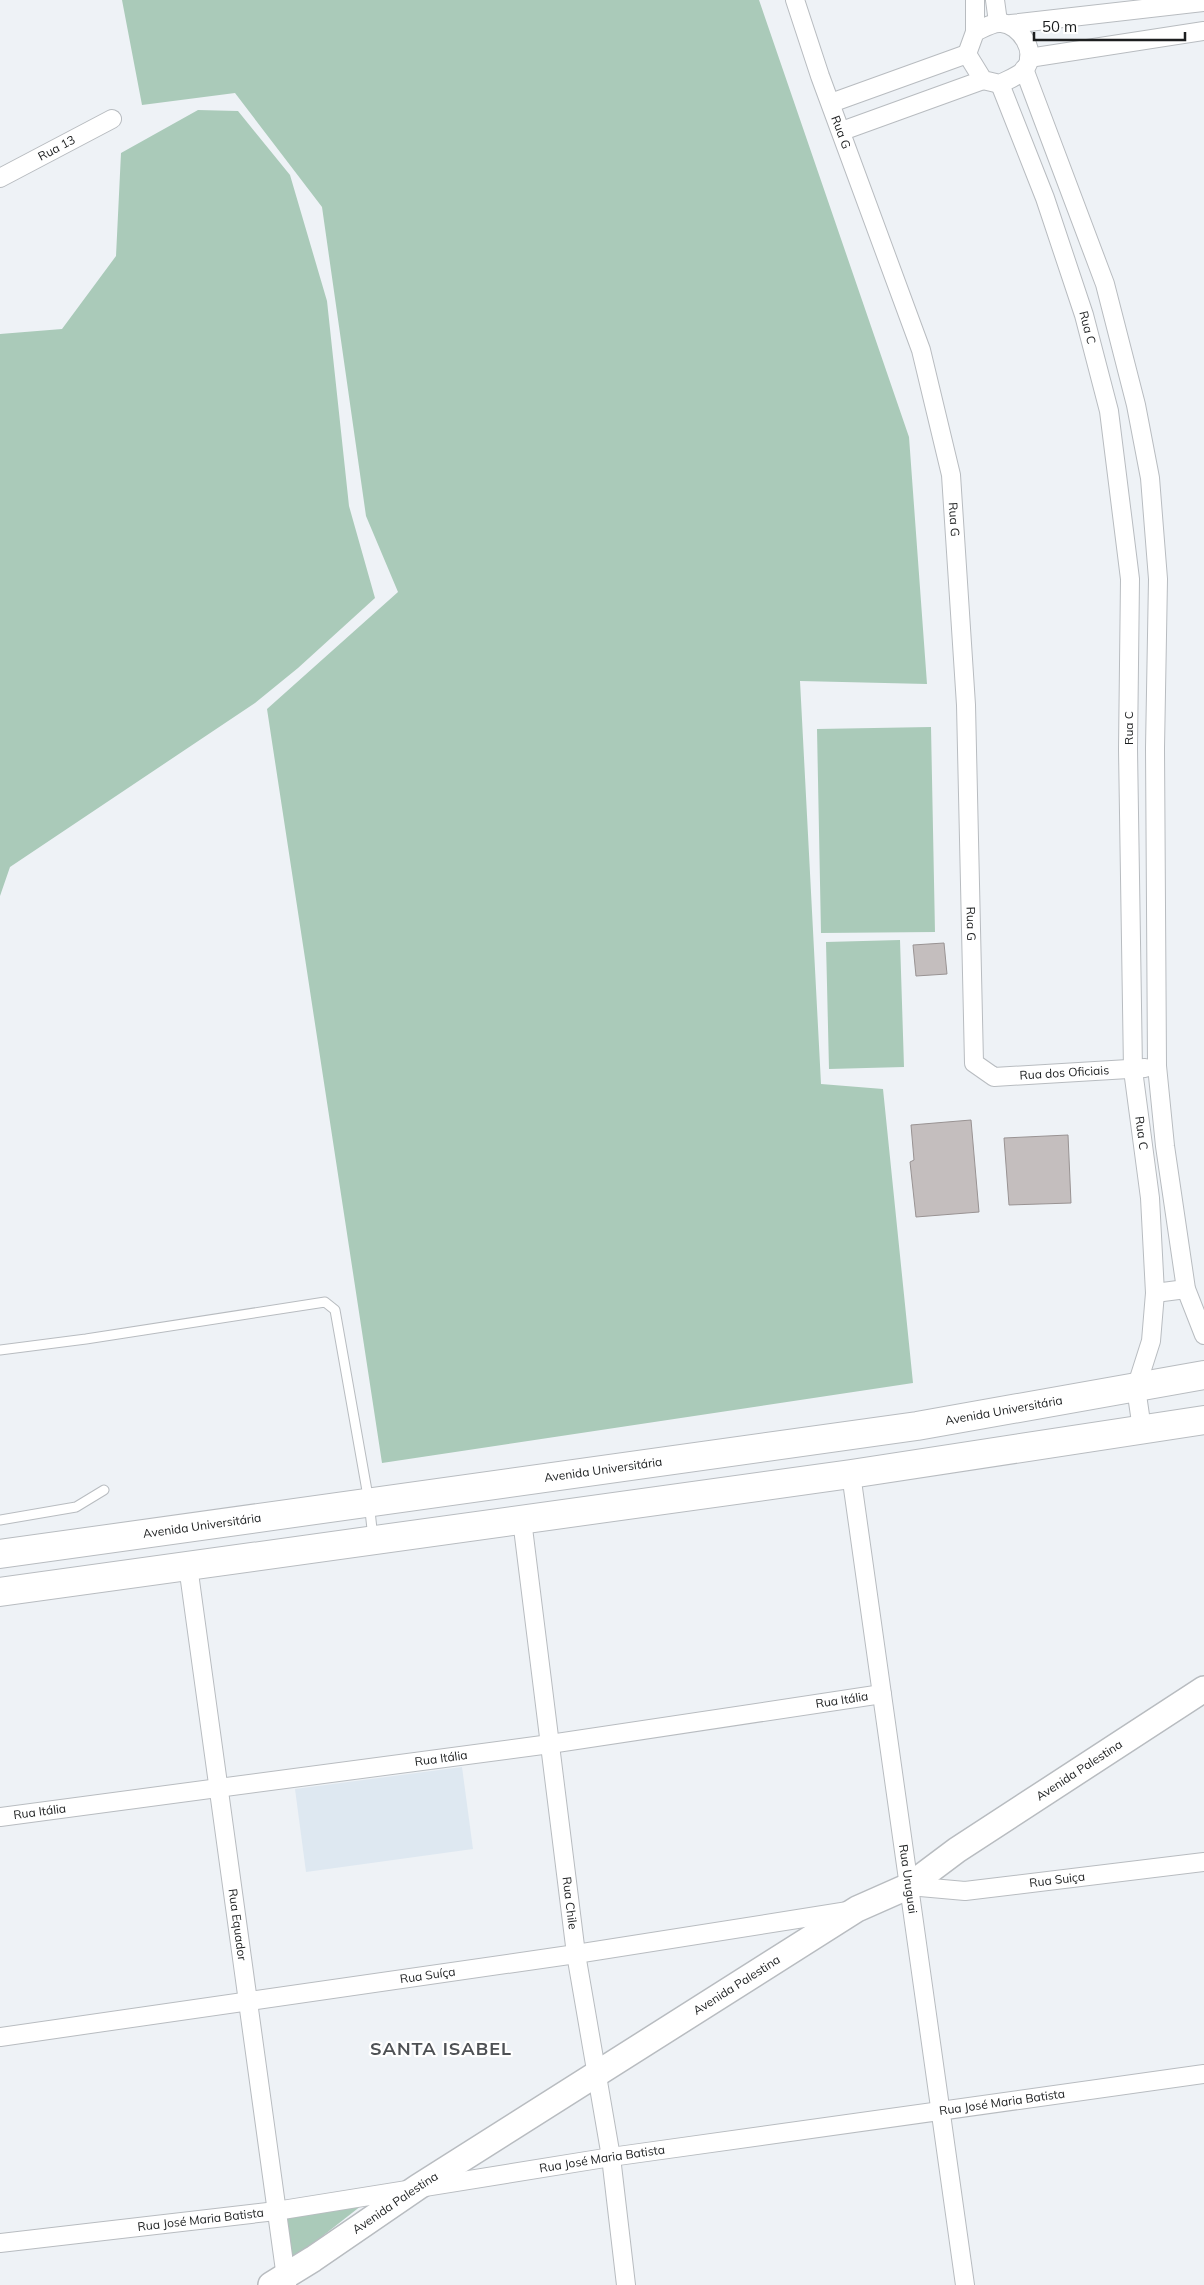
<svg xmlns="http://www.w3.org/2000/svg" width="1204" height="2285" viewBox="0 0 1204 2285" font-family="Mulish,sans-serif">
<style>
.built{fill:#dee8f1}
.green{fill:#aacab9}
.building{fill:#c4bebe;stroke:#999393}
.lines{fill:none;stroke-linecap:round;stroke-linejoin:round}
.lane-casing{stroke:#b8bcc0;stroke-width:11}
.street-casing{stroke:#b8bcc0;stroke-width:20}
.secondary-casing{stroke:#b8bcc0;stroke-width:28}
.primary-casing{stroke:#b8bcc0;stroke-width:30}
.lane{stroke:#fff;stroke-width:9}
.street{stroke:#fff;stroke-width:18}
.secondary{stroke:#fff;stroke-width:25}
.primary{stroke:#fff;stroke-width:28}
.labels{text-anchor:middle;stroke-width:4.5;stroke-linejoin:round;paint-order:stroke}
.street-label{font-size:12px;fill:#1c1e1f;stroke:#fff}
.district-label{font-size:18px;font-weight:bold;letter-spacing:1px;fill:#4e5154;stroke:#fff}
</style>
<rect width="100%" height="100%" fill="#eef2f6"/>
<path class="built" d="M462,1767L473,1849L306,1872L295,1789Z"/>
<path class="green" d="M122,0H759L909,437L927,684L800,681L821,1084L883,1089L913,1383L382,1463L267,709L398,592L366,516L322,207L235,93L142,105Z
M198,110L238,111L290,175L327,301L349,506L375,598L298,668L255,703L10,867L0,896V334L62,329L116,256L121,153Z
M931,727L935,932L821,933L817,729Z
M900,940L904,1067L829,1069L826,942Z
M366,2202L292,2260L282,2211Z"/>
<path class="building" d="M944,943L947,974L916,976L913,945Z
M971,1120L979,1212L916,1217L910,1162L914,1160L911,1125Z
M1068,1135L1071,1203L1009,1205L1004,1138Z"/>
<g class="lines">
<g class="lane-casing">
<path id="lane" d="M0,1350L86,1339L325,1302L335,1310L369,1502L373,1538
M0,1520L76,1507L104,1490"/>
</g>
<g class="street-casing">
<g id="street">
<path id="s1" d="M795,0L820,76L921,350L951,475L966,705L974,1063L994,1077L1145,1068"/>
<path d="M995,0L998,22"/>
<path d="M1011,24L1204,2"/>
<path d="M975,32C982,29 993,22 1001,23C1020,24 1039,53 1024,70C1019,76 1007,80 1000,84L983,80L967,54L975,32V0"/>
<path d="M1029,58L1204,31"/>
<path d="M1024,69L1105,284L1136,405L1150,478L1158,579L1155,748L1157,1066L1165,1146L1186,1289L1204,1335"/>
<path id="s2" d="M1000,84L1045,198L1084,315L1109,411L1130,579L1128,749L1133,1070L1150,1198L1155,1293L1151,1341L1136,1388L1142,1429"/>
<path d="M831,103L967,54"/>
<path d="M842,131L983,80"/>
<path id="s3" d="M0,178L112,119"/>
<path d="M1155,1293L1186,1289"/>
<path id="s4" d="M851,1474L965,2285"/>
<path id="s5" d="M522,1520L576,1954L611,2157L626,2285"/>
<path id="s6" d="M188,1566L287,2285"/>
<path id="s7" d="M0,1817L550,1744L882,1694"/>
<path id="s8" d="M909,1886L965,1891L1204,1862"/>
<path id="s9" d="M0,2037L576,1954L848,1911"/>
<path id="s10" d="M0,2243L276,2211L611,2157L1204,2074"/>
</g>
</g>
<g class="secondary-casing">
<g id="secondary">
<path id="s11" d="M271,2285L313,2259L418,2187L857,1909L909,1886L957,1850L1204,1689"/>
</g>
</g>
<g class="primary-casing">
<g id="primary">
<path id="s12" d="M0,1554L917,1426L1204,1375"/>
<path d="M0,1592L851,1474L1204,1420"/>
</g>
</g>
<use href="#lane" class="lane"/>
<use href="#street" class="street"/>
<use href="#secondary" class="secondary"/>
<use href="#primary" class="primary"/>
</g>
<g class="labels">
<g class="street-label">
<text dy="4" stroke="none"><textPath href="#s1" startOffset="140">Rua G</textPath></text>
<text dy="4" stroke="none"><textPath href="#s3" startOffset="64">Rua 13</textPath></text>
<text dy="4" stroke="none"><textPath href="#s2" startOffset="259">Rua C</textPath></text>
<text dy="4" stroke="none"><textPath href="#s1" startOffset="545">Rua G</textPath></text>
<text transform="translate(1129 728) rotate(-90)" y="4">Rua C</text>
<text dy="4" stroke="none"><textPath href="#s1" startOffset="950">Rua G</textPath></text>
<text dy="4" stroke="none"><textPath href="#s1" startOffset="1184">Rua dos Oficiais</textPath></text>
<text dy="4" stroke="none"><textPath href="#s2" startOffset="1069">Rua C</textPath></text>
<text dy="4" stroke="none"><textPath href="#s12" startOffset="1014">Avenida Universitária</textPath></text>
<text dy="4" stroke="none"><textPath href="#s12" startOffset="609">Avenida Universitária</textPath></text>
<text dy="4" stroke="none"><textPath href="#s12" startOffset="204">Avenida Universitária</textPath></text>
<text dy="4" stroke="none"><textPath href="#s7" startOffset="850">Rua Itália</textPath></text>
<text dy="4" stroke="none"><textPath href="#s7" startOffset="445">Rua Itália</textPath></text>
<text dy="4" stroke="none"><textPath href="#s11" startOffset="959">Avenida Palestina</textPath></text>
<text dy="4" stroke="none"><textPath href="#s7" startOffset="40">Rua Itália</textPath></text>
<text dy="4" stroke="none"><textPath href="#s4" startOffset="409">Rua Uruguai</textPath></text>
<text dy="4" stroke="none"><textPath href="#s8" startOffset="149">Rua Suiça</textPath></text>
<text dy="4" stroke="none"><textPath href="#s5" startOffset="386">Rua Chile</textPath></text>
<text dy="4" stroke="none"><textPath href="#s6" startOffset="362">Rua Equador</textPath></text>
<text dy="4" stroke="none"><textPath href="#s9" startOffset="432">Rua Suíça</textPath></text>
<text dy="4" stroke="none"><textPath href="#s11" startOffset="554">Avenida Palestina</textPath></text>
<text dy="4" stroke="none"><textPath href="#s10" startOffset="1012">Rua José Maria Batista</textPath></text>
<text dy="4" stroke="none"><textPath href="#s10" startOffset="608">Rua José Maria Batista</textPath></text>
<text dy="4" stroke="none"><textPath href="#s11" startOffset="149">Avenida Palestina</textPath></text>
<text dy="4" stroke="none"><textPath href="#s10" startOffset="202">Rua José Maria Batista</textPath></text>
</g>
<g class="district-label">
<text x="441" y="2055">SANTA ISABEL</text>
</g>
</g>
<path d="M1034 32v8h151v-8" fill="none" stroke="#1c1e1f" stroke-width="2.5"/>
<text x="1042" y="32" font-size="15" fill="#1c1e1f" stroke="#ffffff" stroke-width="4" paint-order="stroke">50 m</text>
</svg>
